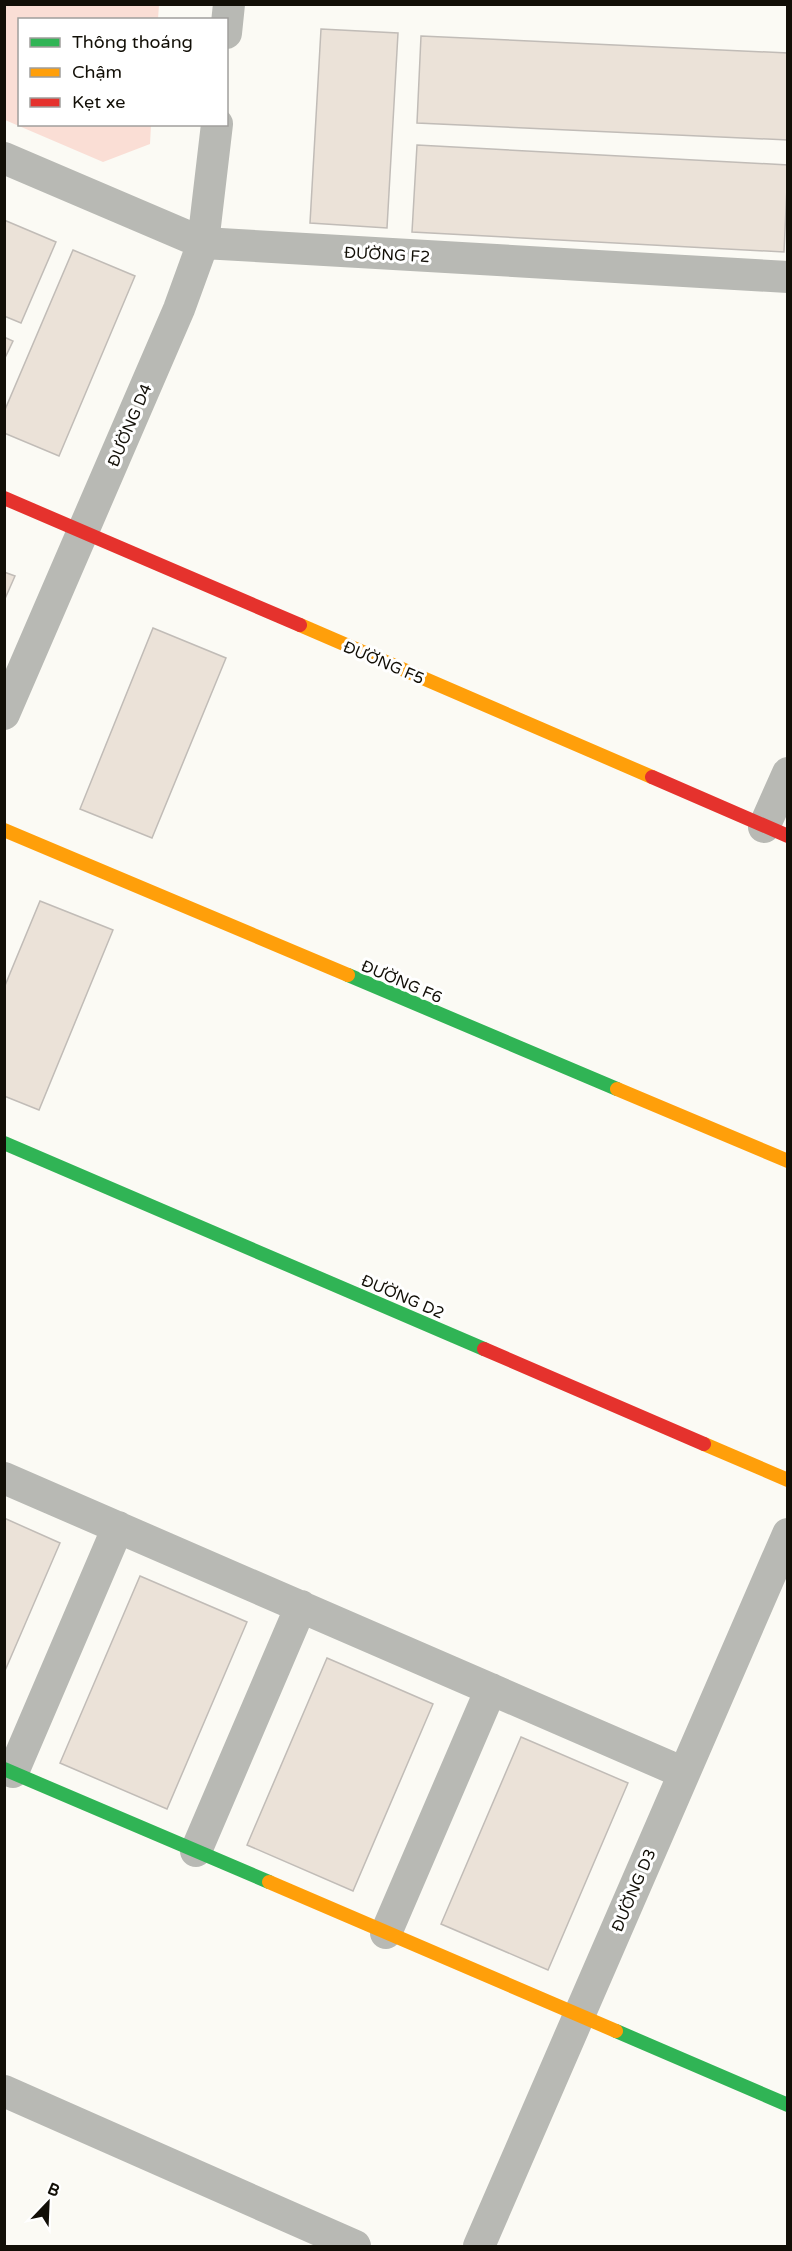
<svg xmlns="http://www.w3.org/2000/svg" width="792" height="2251" viewBox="0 0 792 2251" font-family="'Varela Round',sans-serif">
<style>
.green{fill:#faded5}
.building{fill:#ebe2d8;stroke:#c1bcb7;stroke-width:1.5}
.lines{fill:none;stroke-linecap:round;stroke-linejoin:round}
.street{stroke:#b8b9b4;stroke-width:32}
.fast{stroke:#30b455;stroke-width:14}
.slow{stroke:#ff9f0a;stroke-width:14}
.jam{stroke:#e5322d;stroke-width:14}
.labels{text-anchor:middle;stroke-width:6;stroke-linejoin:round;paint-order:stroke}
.street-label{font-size:16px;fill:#120f07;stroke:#fff}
</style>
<rect width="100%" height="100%" fill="#fbfaf4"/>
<path class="green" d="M4,5H159L158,19L20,20V124L151,125L150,144L103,162L5,120Z"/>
<path class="building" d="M321,29L398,33L387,228L310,223Z
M421,36L788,53V140L417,123Z
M417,145L788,165L784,252L412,232Z
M4,220L56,242L21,323L4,316Z
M73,250L135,276L59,456L4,433V412Z
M4,337L13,341L4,360Z
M4,572L15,576L4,601Z
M153,628L226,658L152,838L80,809Z
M40,901L113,930L39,1110L4,1096V988Z
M4,1518L60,1543L4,1673Z
M140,1576L247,1622L167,1809L60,1763Z
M327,1658L433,1704L353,1891L247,1845Z
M521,1737L628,1783L548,1970L441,1924Z"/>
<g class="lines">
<path class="street" d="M226,33L229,4
M4,158L203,243L788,277
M4,714L179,309L203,243L217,124
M764,827L788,773
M4,1478L684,1773
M13,1772L118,1527
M196,1851L301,1606
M386,1933L491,1689
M4,2091L355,2246
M479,2246L788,1534"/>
<path class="fast" d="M348,975L617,1089
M4,1143L484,1349
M4,1769L269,1882
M616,2031L788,2105"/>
<path class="slow" d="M300,625L652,777
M4,830L348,975
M617,1089L788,1161
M704,1444L788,1480
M269,1882L616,2031"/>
<path class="jam" d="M4,498L300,625
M652,777L788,836
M484,1349L704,1444"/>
</g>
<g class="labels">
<g class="street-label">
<text transform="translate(387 254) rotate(3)" y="6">ĐƯỜNG F2</text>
<text transform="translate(129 425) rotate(-67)" y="6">ĐƯỜNG D4</text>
<text transform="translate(384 662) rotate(23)" y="6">ĐƯỜNG F5</text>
<text transform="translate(402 981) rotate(23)" y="6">ĐƯỜNG F6</text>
<text transform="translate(403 1296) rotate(23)" y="6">ĐƯỜNG D2</text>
<text transform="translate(633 1890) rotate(-67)" y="6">ĐƯỜNG D3</text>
</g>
</g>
<rect width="792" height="2251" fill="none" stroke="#120f07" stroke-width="12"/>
<rect x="18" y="18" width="210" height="108" fill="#ffffff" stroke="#a09f9c" stroke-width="1.5"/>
<rect x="30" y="38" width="30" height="9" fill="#30b455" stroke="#a09f9c" stroke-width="1.5"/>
<text x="72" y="48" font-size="18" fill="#120f07">Thông thoáng</text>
<rect x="30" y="68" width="30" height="9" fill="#ff9f0a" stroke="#a09f9c" stroke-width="1.5"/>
<text x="72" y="78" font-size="18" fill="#120f07">Chậm</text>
<rect x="30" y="98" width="30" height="9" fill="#e5322d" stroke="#a09f9c" stroke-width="1.5"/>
<text x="72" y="108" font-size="18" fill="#120f07">Kẹt xe</text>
<g transform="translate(48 2203) rotate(23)" stroke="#ffffff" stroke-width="4.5" paint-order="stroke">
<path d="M0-4.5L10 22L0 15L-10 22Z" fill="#120f07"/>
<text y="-9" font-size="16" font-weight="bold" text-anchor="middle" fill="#120f07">B</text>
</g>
</svg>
